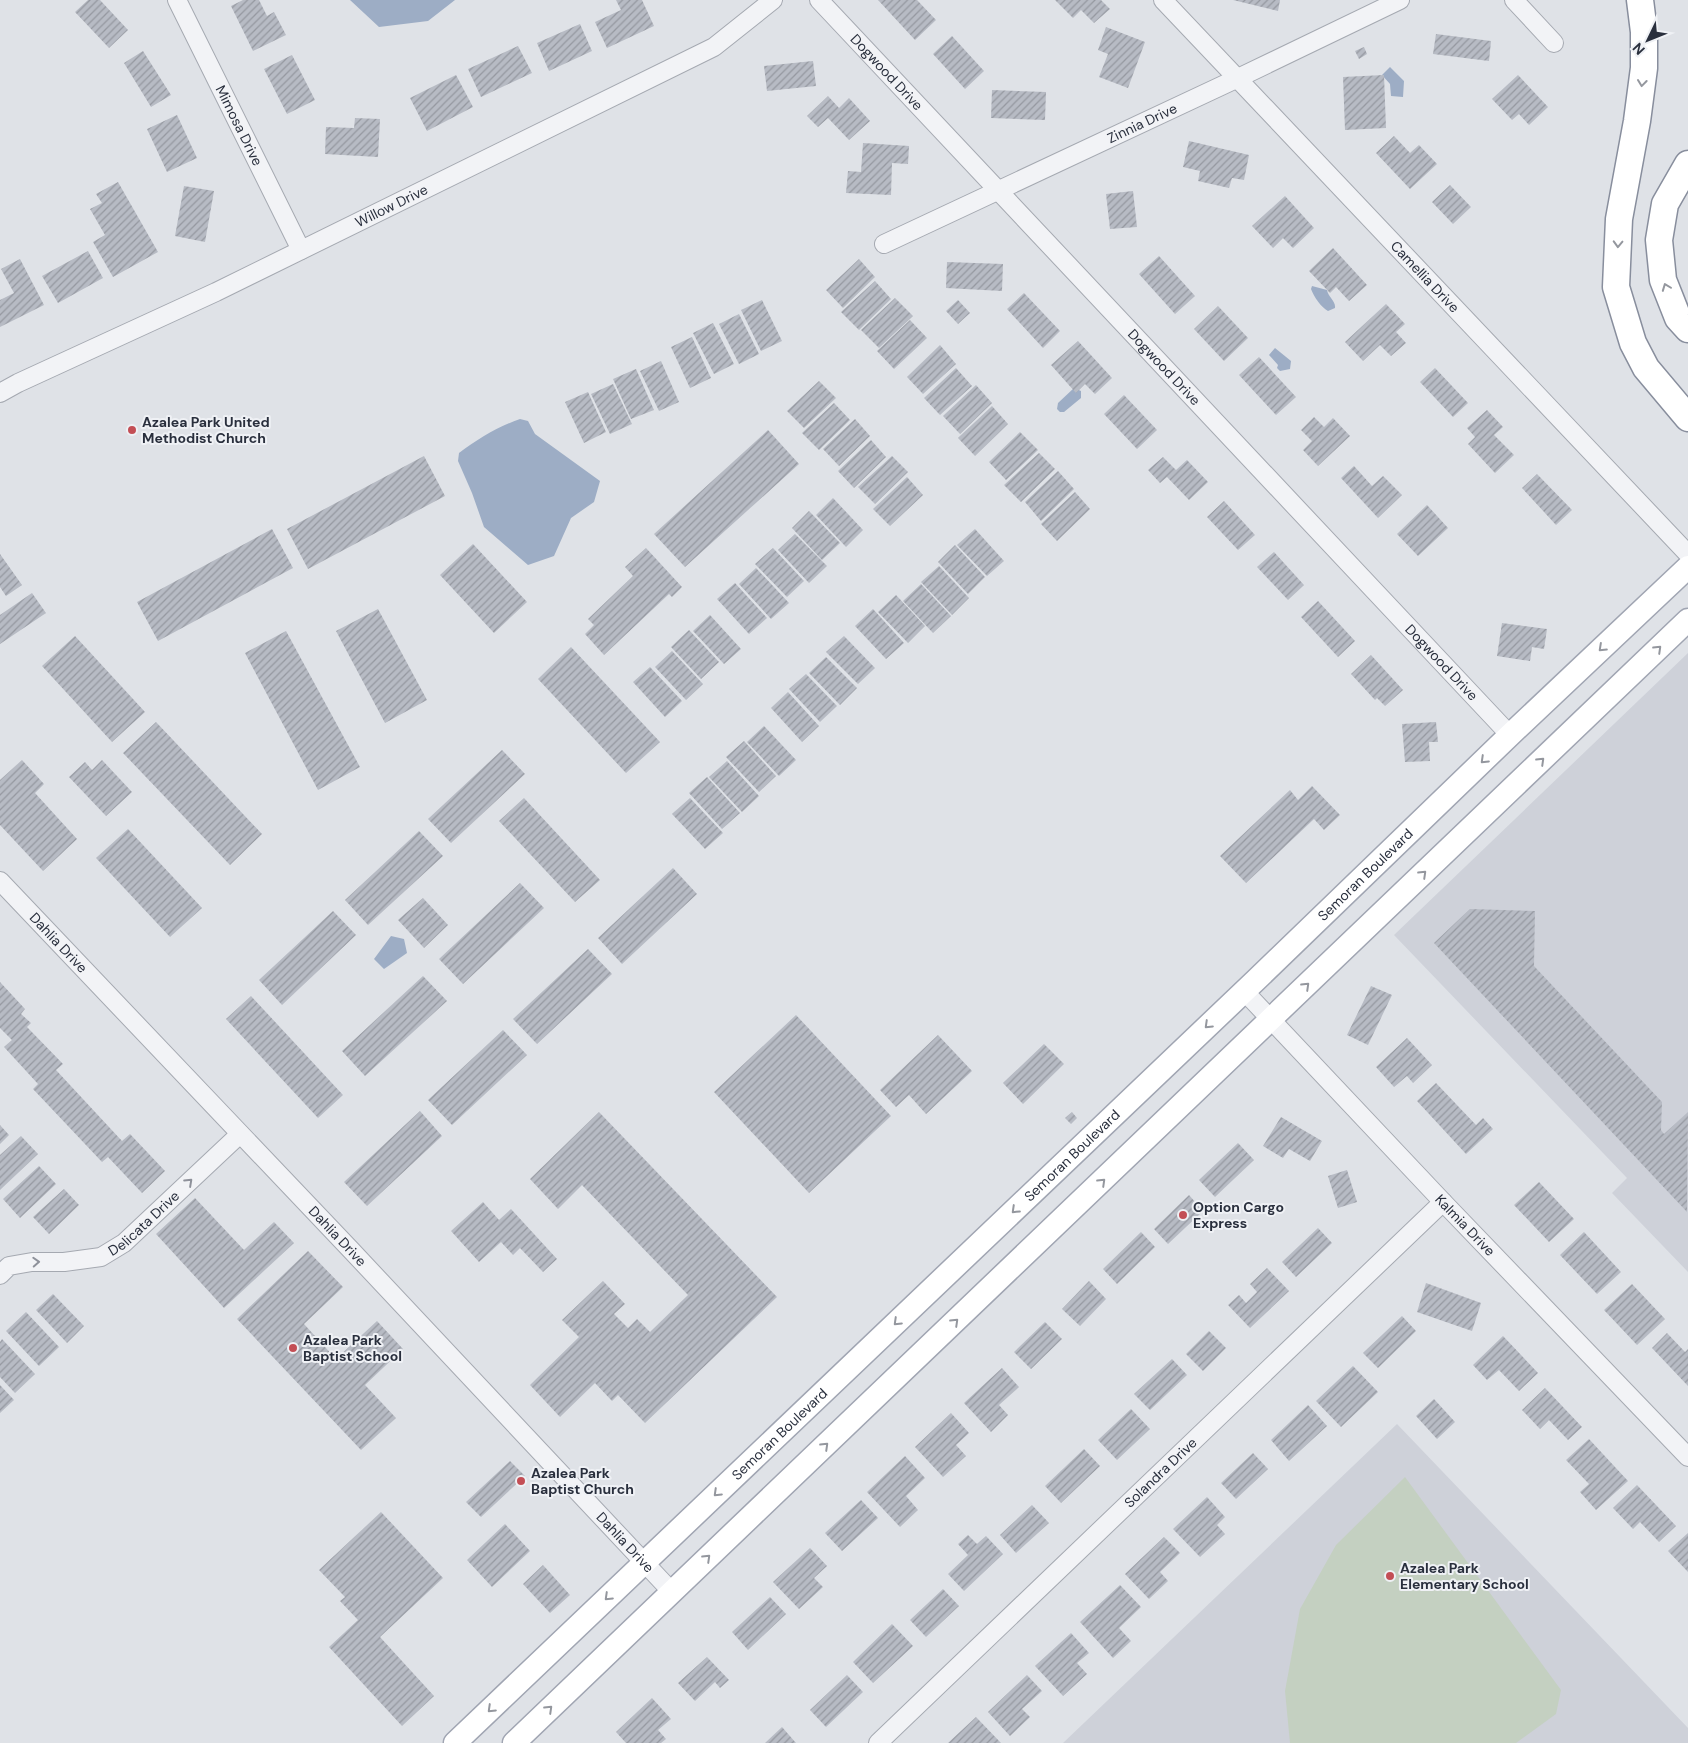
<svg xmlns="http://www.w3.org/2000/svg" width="1688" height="1743" viewBox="0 0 1688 1743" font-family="'DM Sans',sans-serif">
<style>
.built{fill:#ced1d9}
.pitch{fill:#c4d0c1}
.water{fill:#9dadc5}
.building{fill:url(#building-hatch)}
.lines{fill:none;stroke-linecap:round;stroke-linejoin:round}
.minor-casing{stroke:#a5a9b1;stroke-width:20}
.major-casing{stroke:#a0a5b2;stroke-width:25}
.highway-casing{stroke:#888e9d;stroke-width:29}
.minor{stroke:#f2f3f6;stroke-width:18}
.major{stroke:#fff;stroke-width:22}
.highway{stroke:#fff;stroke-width:26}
.oneway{stroke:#94979e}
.oneway2{stroke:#8e919a}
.poi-dot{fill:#c34e55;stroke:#eff1f5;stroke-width:2}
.labels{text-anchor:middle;stroke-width:4;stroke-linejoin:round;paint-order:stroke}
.street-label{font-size:14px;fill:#292f3d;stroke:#eff1f5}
.poi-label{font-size:14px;font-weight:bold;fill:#292f3d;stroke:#eff1f5;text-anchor:start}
</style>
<defs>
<pattern id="building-hatch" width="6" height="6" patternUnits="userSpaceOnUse" patternTransform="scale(1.25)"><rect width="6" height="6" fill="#b7bbc4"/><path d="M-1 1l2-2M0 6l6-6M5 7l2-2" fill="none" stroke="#9598a0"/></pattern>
</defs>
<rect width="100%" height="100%" fill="#dfe2e7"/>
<path class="built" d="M1688,653V1272L1612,1193L1627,1178L1394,935Z
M1397,1424L1688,1728V1743H1063Z"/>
<path class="pitch" d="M1405,1477L1561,1690L1556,1714L1516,1743H1290L1285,1691L1300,1609L1336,1545Z"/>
<path class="water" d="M350,0H455L428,21L379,27Z
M1390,67L1404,81L1403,97L1391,96L1390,84L1382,75Z
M1312,286L1327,290C1328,297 1336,301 1335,308L1328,311C1321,307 1314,297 1311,289Z
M1275,348L1291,361L1290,369L1280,371L1277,368L1278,365L1269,355Z
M1074,388L1081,391V398L1064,412H1060L1057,409L1058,403Z
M520,419L528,421L535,434L600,481L594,502L571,518L554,556L528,565L484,527L472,493L458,461L459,453C478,439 497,427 520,419Z
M391,936L404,939L407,953L384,969L374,959Z"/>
<path class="building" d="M88,0H100L128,30L109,48L75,12Z
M243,0H259L267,16L274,12L286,35L253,51L231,6Z
M616,0H642L654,26L607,48L595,22L621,10Z
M878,0H917L936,20L915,40Z
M1055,0H1101L1110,9L1094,23L1081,10L1073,18Z
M1233,0H1280L1278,11Z
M580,24L592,51L549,71L537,43Z
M1106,27L1145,42L1128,88L1099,77L1108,54L1098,50Z
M1436,34L1491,41L1489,61L1433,54Z
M952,36L984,71L965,89L933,54Z
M518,46L532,73L481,97L468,69Z
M1364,47L1367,54L1359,59L1355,51Z
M143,51L171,95L151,107L124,63Z
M292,55L315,100L287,114L264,69Z
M813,61L816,86L767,91L764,66Z
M456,75L473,107L427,131L410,98Z
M1384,75L1386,128L1345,130L1343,77Z
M1518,75L1548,107L1529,125L1519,114L1512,120L1492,99Z
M992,90L1046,92L1045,120L991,118Z
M828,96L839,108L849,98L870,121L849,140L828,118L818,127L807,116Z
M177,115L197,158L167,172L147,129Z
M355,118L380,119L378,157L325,154L326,127L354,128Z
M1394,136L1410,153L1419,145L1437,164L1410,189L1376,153Z
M1189,141L1249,155L1244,180L1232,178L1229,188L1198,181L1200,171L1183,167Z
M863,143L909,146L908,164L892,163L891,195L846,193L848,171L861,172Z
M118,182L158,252L113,277L93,242L105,235L90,209L102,203L96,194Z
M1450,185L1471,207L1453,224L1432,202Z
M184,186L214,191L205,242L175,236Z
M1133,191L1137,227L1110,229L1106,194Z
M1285,196L1314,228L1293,248L1283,238L1273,248L1252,226Z
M1333,248L1367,285L1349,301L1336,287L1330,293L1309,271Z
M88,251L103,278L58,303L42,276Z
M1159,256L1195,296L1175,314L1139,274Z
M20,259L44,305L0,327V300L14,293L1,269Z
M859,259L875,277L843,308L826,290Z
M947,262L1003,264L1002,291L946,288Z
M875,281L891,299L859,330L841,312Z
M1024,293L1060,331L1043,348L1007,309Z
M895,298L913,316L879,348L861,330Z
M762,300L782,341L761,351L741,310Z
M958,300L970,313L958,324L946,311Z
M1386,304L1405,324L1396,332L1406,343L1391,356L1380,345L1363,361L1345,342Z
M1218,306L1248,338L1224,361L1194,329Z
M739,314L759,354L739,364L719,324Z
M910,320L927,338L894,369L877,351Z
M713,323L734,364L714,374L693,333Z
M692,337L711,378L690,388L671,347Z
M1078,341L1112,378L1095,394L1085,384L1076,393L1051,365Z
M940,345L956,364L923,394L907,377Z
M1259,357L1296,397L1276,415L1239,375Z
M661,361L679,402L659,411L640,371Z
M956,368L972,386L940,415L924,398Z
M1435,368L1468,403L1453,417L1420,382Z
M636,369L654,410L631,419L613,379Z
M819,381L836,398L804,428L787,411Z
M613,384L632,424L610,434L591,394Z
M976,385L992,403L960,434L943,416Z
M588,392L606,432L584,443L565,402Z
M1124,395L1157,430L1137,449L1104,414Z
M834,403L850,420L819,450L802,433Z
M992,406L1008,424L975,456L958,438Z
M1487,410L1503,427L1494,435L1514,455L1495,473L1468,444L1475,437L1467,428Z
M1314,417L1324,427L1333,418L1350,436L1318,466L1303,450L1312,441L1301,430Z
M855,419L870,436L839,466L823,449Z
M768,430L799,464L685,567L654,534Z
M1020,432L1038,450L1006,480L989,462Z
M871,440L886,457L854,488L838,471Z
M1039,453L1055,469L1021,502L1004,485Z
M424,456L445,496L308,569L287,529Z
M892,456L908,472L875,504L858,487Z
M1163,457L1176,470L1187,460L1208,482L1189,500L1167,477L1160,483L1148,470Z
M1354,466L1372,486L1383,476L1402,495L1378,518L1341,478Z
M1058,471L1074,489L1041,521L1025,502Z
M1537,474L1572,510L1556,525L1522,488Z
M907,477L923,495L890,526L873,509Z
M1075,492L1090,509L1057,541L1041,524Z
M833,498L863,530L846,547L816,515Z
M1224,501L1255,535L1238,550L1207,517Z
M1427,505L1448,528L1418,556L1397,534Z
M809,511L840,543L822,560L792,528Z
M272,529L293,568L158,641L137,602Z
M975,529L1004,561L987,576L957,545Z
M795,534L827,566L809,583L778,550Z
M473,544L527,602L494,633L440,575Z
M955,545L985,577L968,594L938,562Z
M646,548L682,587L672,597L669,594L604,655L585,634L594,625L588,619L633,576L625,567Z
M773,548L804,581L787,597L755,564Z
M1274,552L1304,585L1288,600L1257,567Z
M0,554L22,585L6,596L0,587Z
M939,566L969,598L952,615L921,582Z
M756,568L789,603L771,619L739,584Z
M735,583L767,618L749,634L717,599Z
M921,584L951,616L933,633L903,601Z
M32,593L46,613L0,644V615Z
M896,595L925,626L908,643L878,612Z
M1318,601L1355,641L1338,657L1301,617Z
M378,609L427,700L385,723L336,631Z
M873,609L904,643L886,659L855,626Z
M710,615L741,649L724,664L693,631Z
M1502,623L1547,629L1544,649L1532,647L1530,661L1497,656Z
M689,630L719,662L701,679L671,647Z
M286,631L360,767L318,790L245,653Z
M75,636L145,712L112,742L42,666Z
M844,636L875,668L858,684L826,652Z
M571,647L660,742L626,773L538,679Z
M672,651L703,684L686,700L655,667Z
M1371,655L1403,690L1385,706L1377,698L1375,700L1351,674Z
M826,657L857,688L840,705L809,673Z
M650,667L682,701L665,717L633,682Z
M806,674L837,706L820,722L789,689Z
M788,692L819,726L802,742L771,708Z
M156,722L262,834L230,865L123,753Z
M1436,722L1438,742H1429L1430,761L1405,762L1402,724Z
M764,726L796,760L779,776L747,742Z
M744,741L776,776L759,792L726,757Z
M502,750L525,774L451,843L428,819Z
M22,760L44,784L35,793L77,839L43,871L0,825V780Z
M102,760L132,792L106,816L69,777L85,762L92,770Z
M727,761L759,796L742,812L709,777Z
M707,777L740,813L722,829L689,793Z
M1312,786L1340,815L1324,830L1314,819L1246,883L1220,856L1290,790L1298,800Z
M524,798L600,880L575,902L499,821Z
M690,798L723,833L705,849L672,814Z
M128,829L202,908L170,937L96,858Z
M419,831L443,856L368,925L345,900Z
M673,868L697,894L622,964L598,938Z
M520,883L544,908L463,984L439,959Z
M423,898L448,925L424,948L398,920Z
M1470,909L1535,911L1534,966L1662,1102L1661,1130L1664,1134L1688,1112L1687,1212L1434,943Z
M333,911L356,935L282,1005L259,980Z
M588,949L612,974L537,1044L513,1019Z
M423,976L447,1001L365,1076L342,1051Z
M0,982L25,1009L21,1014L31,1023L27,1027L63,1064L56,1070L122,1141L130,1134L165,1171L142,1193L108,1157L102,1162L33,1089L38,1084L4,1047L12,1040L0,1028Z
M1371,986L1392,995L1368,1045L1347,1035Z
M251,996L343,1095L318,1118L226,1019Z
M796,1015L891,1116L809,1193L714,1092Z
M503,1030L527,1055L452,1125L428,1100Z
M938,1035L972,1071L926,1114L909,1095L896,1107L880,1090Z
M1407,1038L1432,1065L1413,1083L1407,1076L1394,1087L1376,1067Z
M1044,1044L1064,1064L1023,1104L1003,1083Z
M1436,1083L1476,1125L1483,1118L1493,1129L1466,1154L1417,1101Z
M420,1111L442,1136L367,1206L344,1182Z
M599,1112L777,1297L645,1423L618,1395L612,1401L595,1383L560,1417L530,1385L579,1337L562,1320L603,1281L625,1304L614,1314L628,1328L637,1319L650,1332L688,1295L582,1185L558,1209L530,1179Z
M1072,1112L1077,1118L1071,1124L1065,1118Z
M1281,1117L1322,1141L1310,1161L1289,1149L1283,1158L1263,1146Z
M0,1125L9,1135L0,1144Z
M21,1136L38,1154L0,1190V1155Z
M1238,1143L1254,1160L1215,1197L1199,1180Z
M39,1166L56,1184L20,1218L3,1199Z
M1347,1170L1357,1202L1338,1208L1328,1176Z
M1539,1182L1574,1219L1549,1242L1514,1205Z
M64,1189L79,1205L49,1234L33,1217Z
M1189,1195L1203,1211L1168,1244L1154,1229Z
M195,1198L244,1250L274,1222L294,1243L224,1308L156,1234Z
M483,1202L499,1220L511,1209L557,1259L543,1272L520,1248L513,1255L501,1242L479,1262L451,1231Z
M1318,1228L1332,1243L1296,1277L1282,1262Z
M1141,1232L1155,1247L1117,1284L1103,1269Z
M1584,1232L1621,1272L1597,1294L1560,1255Z
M308,1251L343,1287L304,1324L336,1359L377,1321L403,1349L365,1385L396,1418L361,1450L237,1319Z
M1267,1268L1289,1291L1250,1328L1228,1305L1239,1295L1246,1303L1257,1292L1250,1284Z
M1089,1281L1106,1299L1080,1326L1062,1309Z
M1426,1283L1481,1303L1472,1331L1417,1312Z
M1632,1284L1665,1319L1637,1345L1604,1310Z
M53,1294L84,1326L67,1343L36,1310Z
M26,1312L59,1347L39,1366L6,1331Z
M1402,1316L1416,1331L1378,1368L1363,1353Z
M1045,1322L1062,1339L1031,1369L1014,1352Z
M1209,1331L1226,1348L1203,1371L1186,1354Z
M1667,1333L1685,1352L1688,1349V1386L1652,1348Z
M1503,1336L1538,1373L1519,1391L1499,1370L1487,1380L1473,1365Z
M2,1339L35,1374L15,1393L0,1377V1342Z
M1172,1359L1187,1375L1150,1410L1134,1394Z
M1353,1366L1378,1392L1341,1427L1316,1401Z
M1002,1368L1019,1387L999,1405L1008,1415L991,1432L964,1403Z
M0,1385L14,1400L0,1413Z
M1545,1388L1582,1427L1568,1440L1549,1420L1540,1429L1522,1410Z
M1434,1399L1455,1422L1437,1439L1416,1416Z
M1308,1405L1327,1426L1289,1461L1271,1440Z
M1131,1409L1150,1429L1117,1460L1098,1440Z
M951,1413L969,1433L956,1445L966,1456L943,1477L915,1447Z
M1589,1439L1628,1481L1596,1510L1580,1492L1589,1484L1566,1460Z
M1084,1449L1100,1466L1061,1503L1045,1486Z
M1253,1453L1268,1469L1236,1499L1221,1483Z
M905,1456L925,1478L906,1496L918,1510L900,1527L867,1492Z
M510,1461L525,1476L481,1517L466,1502Z
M1637,1485L1676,1526L1659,1542L1640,1522L1633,1529L1613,1508Z
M1207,1497L1225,1517L1217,1525L1225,1534L1200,1557L1173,1529Z
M861,1500L878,1518L842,1551L825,1533Z
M1032,1505L1049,1523L1016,1553L1000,1535Z
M381,1512L443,1578L380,1637L434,1696L402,1726L329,1647L358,1620L340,1601L345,1597L319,1570Z
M505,1524L530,1551L492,1587L467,1560Z
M1688,1533V1572L1668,1551Z
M968,1535L977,1544L986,1536L1003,1554L964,1591L948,1574L968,1555L958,1544Z
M1164,1537L1180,1553L1160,1572L1168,1581L1149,1599L1125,1574Z
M810,1548L827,1566L814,1578L823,1587L799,1609L773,1582Z
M543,1565L570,1595L550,1613L523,1584Z
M1120,1585L1141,1607L1119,1628L1131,1641L1113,1658L1080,1622Z
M943,1589L959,1606L926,1637L910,1620Z
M770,1597L786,1614L748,1650L732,1632Z
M892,1624L913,1646L873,1683L853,1662Z
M1071,1633L1089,1653L1077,1663L1087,1674L1063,1696L1035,1666Z
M707,1657L729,1680L720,1688L715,1682L695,1701L678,1683Z
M847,1675L863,1692L826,1727L810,1710Z
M1027,1675L1042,1691L1022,1709L1030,1717L1010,1736L988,1712Z
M652,1698L671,1719L658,1730L666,1739L661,1743H626L616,1732Z
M976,1717L1001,1743H948Z
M782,1727L796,1743H765Z"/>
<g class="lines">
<g class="minor-casing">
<g id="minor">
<path id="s1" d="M177,0L301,250"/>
<path id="s2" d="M819,0L1510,735"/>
<path id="s3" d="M1163,0L1688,554"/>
<path d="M1514,0L1554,43"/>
<path id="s4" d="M884,244L1236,79L1400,0"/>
<path id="s5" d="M0,393L18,383L216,292L714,47L773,0"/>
<path id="s6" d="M0,881L350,1249L672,1592"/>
<path id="s7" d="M1244,991L1443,1202L1688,1457"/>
<path id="s8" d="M0,1275L9,1266L32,1262H64L101,1257L124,1243L240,1134"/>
<path id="s9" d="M878,1743L1443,1202"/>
</g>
</g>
<g class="major-casing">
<g id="major">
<path id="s10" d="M455,1743L1255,981L1510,735L1688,567"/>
<path d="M514,1743L1688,620"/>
</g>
</g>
<g class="highway-casing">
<path id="highway" d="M1640,0L1644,32V68L1637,121L1619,219L1616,287L1633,343L1646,368L1688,418
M1688,164L1665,204L1659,240L1663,280L1678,318L1688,329"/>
</g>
<use href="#minor" class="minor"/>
<use href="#major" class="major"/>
<use href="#highway" class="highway"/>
</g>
<defs><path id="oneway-chevron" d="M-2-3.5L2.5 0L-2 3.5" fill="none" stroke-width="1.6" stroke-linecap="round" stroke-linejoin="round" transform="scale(1.25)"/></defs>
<g class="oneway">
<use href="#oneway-chevron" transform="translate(1642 83) rotate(97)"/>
<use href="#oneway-chevron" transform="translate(1618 244) rotate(92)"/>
<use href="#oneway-chevron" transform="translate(1666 287) rotate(-111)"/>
<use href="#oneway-chevron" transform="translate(1602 648) rotate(137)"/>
<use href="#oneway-chevron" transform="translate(1658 649) rotate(-44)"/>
<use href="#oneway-chevron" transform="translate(1484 760) rotate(136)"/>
<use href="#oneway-chevron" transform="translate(1541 761) rotate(-44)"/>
<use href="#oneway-chevron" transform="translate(1423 874) rotate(-44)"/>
<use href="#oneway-chevron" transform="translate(1306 986) rotate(-44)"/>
<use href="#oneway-chevron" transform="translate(1208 1025) rotate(136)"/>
<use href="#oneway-chevron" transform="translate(1102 1182) rotate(-44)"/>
<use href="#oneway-chevron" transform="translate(1015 1210) rotate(136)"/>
<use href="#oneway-chevron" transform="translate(897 1322) rotate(136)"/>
<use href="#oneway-chevron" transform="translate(955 1322) rotate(-44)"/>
<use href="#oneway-chevron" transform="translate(825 1446) rotate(-44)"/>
<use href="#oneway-chevron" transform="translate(717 1493) rotate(136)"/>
<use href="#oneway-chevron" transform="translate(707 1558) rotate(-44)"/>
<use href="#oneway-chevron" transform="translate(608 1597) rotate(136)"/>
<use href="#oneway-chevron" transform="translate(491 1709) rotate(136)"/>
<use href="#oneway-chevron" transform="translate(549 1709) rotate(-44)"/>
</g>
<g class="oneway2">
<use href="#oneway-chevron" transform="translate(189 1182) rotate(-43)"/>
<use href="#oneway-chevron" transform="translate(36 1262) rotate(-3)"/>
</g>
<g class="poi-dot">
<circle cx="132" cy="430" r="5"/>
<circle cx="1183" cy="1215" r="5"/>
<circle cx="293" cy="1348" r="5"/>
<circle cx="521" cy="1481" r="5"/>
<circle cx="1390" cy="1576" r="5"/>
</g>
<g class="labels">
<g class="street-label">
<text dy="5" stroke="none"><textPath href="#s2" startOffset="99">Dogwood Drive</textPath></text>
<text dy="5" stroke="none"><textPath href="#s4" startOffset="285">Zinnia Drive</textPath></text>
<text dy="5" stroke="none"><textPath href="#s1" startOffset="140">Mimosa Drive</textPath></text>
<text dy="5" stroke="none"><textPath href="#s5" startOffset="434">Willow Drive</textPath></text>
<text dy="5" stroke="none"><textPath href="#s3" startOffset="381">Camellia Drive</textPath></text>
<text dy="5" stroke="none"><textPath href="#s2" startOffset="504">Dogwood Drive</textPath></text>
<text dy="5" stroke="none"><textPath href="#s2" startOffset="909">Dogwood Drive</textPath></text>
<text dy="5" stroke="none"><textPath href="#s10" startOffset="1258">Semoran Boulevard</textPath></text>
<text dy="5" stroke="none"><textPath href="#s6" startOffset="85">Dahlia Drive</textPath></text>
<text dy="5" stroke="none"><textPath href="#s10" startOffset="852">Semoran Boulevard</textPath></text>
<text dy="5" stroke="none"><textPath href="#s8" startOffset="160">Delicata Drive</textPath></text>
<text dy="5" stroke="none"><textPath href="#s7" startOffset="322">Kalmia Drive</textPath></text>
<text dy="5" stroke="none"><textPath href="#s6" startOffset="490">Dahlia Drive</textPath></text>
<text dy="5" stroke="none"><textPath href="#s10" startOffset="448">Semoran Boulevard</textPath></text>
<text dy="5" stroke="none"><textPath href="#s9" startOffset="391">Solandra Drive</textPath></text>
<text dy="5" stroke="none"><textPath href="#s6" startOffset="910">Dahlia Drive</textPath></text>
</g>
<g class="poi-label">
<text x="142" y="427">Azalea Park United<tspan x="142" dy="16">Methodist Church</tspan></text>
<text x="1193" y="1212">Option Cargo<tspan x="1193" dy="16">Express</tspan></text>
<text x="303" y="1345">Azalea Park<tspan x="303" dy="16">Baptist School</tspan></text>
<text x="531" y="1478">Azalea Park<tspan x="531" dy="16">Baptist Church</tspan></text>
<text x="1400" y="1573">Azalea Park<tspan x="1400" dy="16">Elementary School</tspan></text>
</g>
</g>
<g transform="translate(1648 40) rotate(227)" stroke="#eff1f5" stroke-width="4" paint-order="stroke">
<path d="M0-4L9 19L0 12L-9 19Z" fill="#292f3d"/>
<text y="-8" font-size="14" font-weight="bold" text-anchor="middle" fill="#292f3d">N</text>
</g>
</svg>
